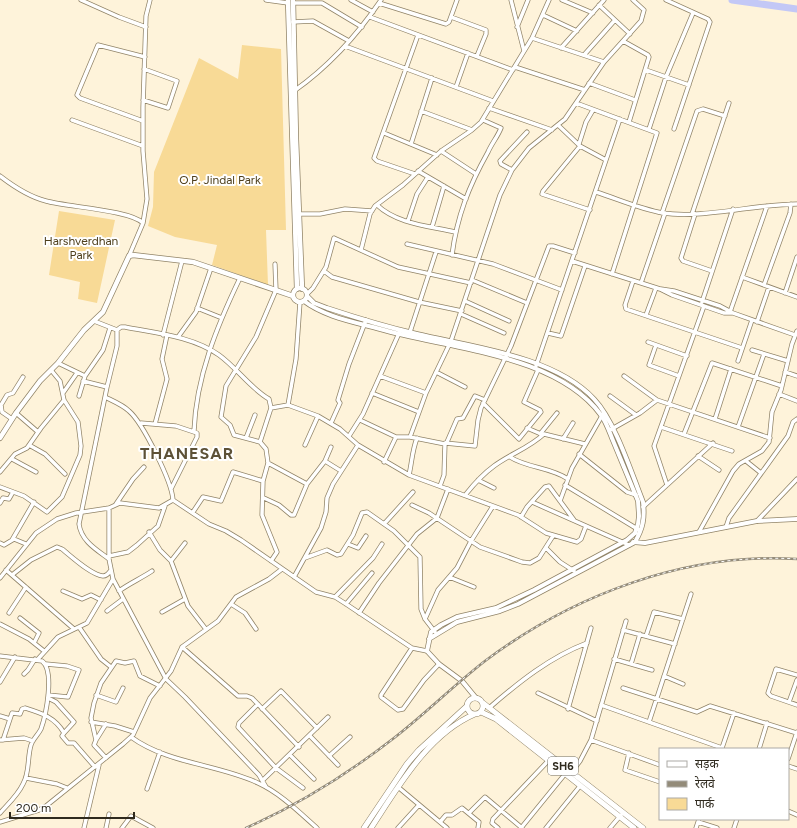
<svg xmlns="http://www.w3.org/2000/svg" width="797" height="828" viewBox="0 0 797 828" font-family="Figtree,'Noto Sans Devanagari',sans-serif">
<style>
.green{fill:#f8da96}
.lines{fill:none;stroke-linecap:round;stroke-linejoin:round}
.river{stroke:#c3c8f6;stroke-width:7}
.minor-casing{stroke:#918468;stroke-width:5}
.tertiary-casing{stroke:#918468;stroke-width:5.5}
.secondary-casing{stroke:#918468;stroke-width:6}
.primary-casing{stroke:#918468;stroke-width:6}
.minor{stroke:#fff;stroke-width:3.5}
.tertiary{stroke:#fff;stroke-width:4}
.secondary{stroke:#fff;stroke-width:4.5}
.primary{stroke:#fff;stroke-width:5}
.rail-casing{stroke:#938b79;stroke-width:2.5}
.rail{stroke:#fff;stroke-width:1;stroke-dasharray:3;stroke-linecap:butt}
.labels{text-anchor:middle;stroke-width:4;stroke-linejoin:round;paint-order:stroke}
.shield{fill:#fff;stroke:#6d6a62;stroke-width:1}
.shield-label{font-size:11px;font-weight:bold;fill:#2f2a1e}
.park-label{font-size:12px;fill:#4f401d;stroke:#fff}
.district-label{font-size:16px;font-weight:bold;letter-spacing:1px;fill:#5d5136;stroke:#fff}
</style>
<rect width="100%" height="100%" fill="#fef3da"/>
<path class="green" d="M242,45L281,49L286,230H266L268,285L212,265L217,245L175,237L148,226L153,207L154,172L199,58L238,79Z
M59,211L115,220L97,303L78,299L80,282L49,275Z"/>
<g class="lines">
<path class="river" d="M732,0L797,9"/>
<g class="minor-casing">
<path id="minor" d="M81,0L119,17L146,27
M266,0L288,3
M351,0L373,12
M511,0L524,51
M562,0L593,13
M666,0L708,19L710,22L674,129
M293,3H322L362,27
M379,3L446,24L449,22L457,0
M599,5L630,34
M543,15L577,31
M370,17L513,70
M451,17L486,30V34L477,56
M293,22L313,21L349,41
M517,27L528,0
M532,38L549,0
M623,41L648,55L649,57L629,122
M345,46L493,101
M561,48L604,0
M584,55L615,20
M515,67L585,90
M646,70L689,85
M589,83L635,100
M456,87L468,53
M294,91C328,67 358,34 381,0
M143,100L168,108L177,81L144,69
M576,103L657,133L612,274
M489,108L552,130
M421,111L472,130
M72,120L143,146
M143,121L80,98L77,95L98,45L145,57
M649,129L666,77L693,13
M384,133L437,155
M411,144L432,78
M579,144L586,122L593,110
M580,146L543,191L542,194L590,210
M441,151L476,174
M606,160L620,119
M512,170L501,164L500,161L527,132
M418,171L466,199
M415,174L377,161L374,158L418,35
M0,176C13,186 30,197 46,201C67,207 130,210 143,223L129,256
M596,192C618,199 640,209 663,213C702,219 756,204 797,204
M377,205C397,224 429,226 455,232
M662,213L697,111L703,109L725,116
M299,214H320L345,209L372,211
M692,214L729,103
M695,214L681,258L683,261L712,271
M408,221L417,194L428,177
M143,223L147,199L143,151V107L146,16L150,0
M432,227L444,186
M407,244L493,264L562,290
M361,250L370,214L375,206L403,185L441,151L472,130L481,122L532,38L604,62
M452,255C457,216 469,186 488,152C492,143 498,136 501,128L483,120
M572,261L660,289L672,295L724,313H733
M324,271L332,277L419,302L462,311
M742,277L797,297
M472,280L527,303
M633,281L625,305L626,309L742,348
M641,283L665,213
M764,285L790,213L791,204
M661,289L674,291L720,306L733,313L795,335
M785,293L797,257
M307,294L313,288L326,267L334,238L398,267L471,283
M465,301L509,321
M702,302L733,209
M197,308L222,318
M730,312L767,206
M461,314L504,333
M646,315L656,288
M94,321L117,330L121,327H125C155,333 192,336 219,355C237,368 250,388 269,399L271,408L288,405L318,416L340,429L358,445L409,475L518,515L546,533L577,542L581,539L586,526
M757,322L769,287
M410,332L436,252
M548,333L561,336L585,266
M163,335L182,261
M178,337L196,312L211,268
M648,342L687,356
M656,345L649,365L679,376
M752,350L788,361
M738,361L752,320
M58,363L85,376
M536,366L606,160L580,146L559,126
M436,372L465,387
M785,372L797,376
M380,376L426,393
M624,376L657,400
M83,381L107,387
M63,393L77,373
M372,393L419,412
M779,394L797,401
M79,396L85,376L103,350L110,328
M610,396L636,415
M105,397C113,401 123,405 129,411C143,423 172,482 173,500
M483,403L519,439L541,412L540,410L524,402L538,370
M288,405L296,359L300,302
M271,408L260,442L266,449L268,463L263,481L262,515L277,552L271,561
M16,413L38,432
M12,419L2,412L1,405L7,395L13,393L23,377
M715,419L731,369
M360,420L396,437H410L445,444
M141,423L176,426L197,433V437L171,489
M331,423L340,403L338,400L349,364L366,320
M155,424L167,379L162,359L167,335
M661,427L732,451
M738,427L764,354
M527,428L541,434
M610,430L640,413L657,400L770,438
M194,431C196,377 217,326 240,278
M540,434L557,413
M684,434L712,363L782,386
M349,436L363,414L400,331
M410,437L426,393L451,341L500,195L512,170L529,148L565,119L604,62L641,21L644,10L633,0
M246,438L255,415
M563,439L573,423
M260,442L234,435L230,425L221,417L226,386L256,337L276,290L275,264
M447,442L457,419L463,418L475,396L485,400
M29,445L45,454L65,474
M305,445L318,416
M579,454L627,492L636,495
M698,456L719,470
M510,457C527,468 550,467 568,479
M12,459L36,472
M325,461L341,471
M746,461L761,473
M384,462L396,437
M268,463L307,484
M0,472L15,454L27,448L41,428L64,400L60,381L51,370
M409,475C412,462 412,451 417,438
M478,480L494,488
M565,485L639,530
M667,485L654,446L704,306
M440,486L444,475L445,443L475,446L478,420L481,408L511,346L549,246H553L575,253
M0,487L24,496L47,512L62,497L80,455L81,446L78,422L64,400
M466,494C474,484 483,474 494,466C510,454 529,448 544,434L585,444
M264,498L279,505L291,515H294L307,484L325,461L331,447
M560,501L572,468L603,414
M532,502L629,545
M0,503L3,498L9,499L13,492
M116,504L133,479L144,467
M412,505L429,513L480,547L522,562L530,563L539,558L553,536
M643,507L713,443
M109,508V559L113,579L166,679L185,697L259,775L266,787
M193,512L203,497L221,501L233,472L263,481
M521,517L527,507L545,487L549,486L574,520
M757,521L797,479
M384,524L413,492
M726,527L729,518L788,436L793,422L797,419
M149,532L160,550L171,561L188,606L205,628
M699,532L733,471L739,464L762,451L769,442L772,412L781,390L792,344L797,331
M12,540L34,502
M0,543L4,545L14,539L26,544
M348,544L358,548L366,536
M546,548L560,562L574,571
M109,556L128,552L137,545L158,526L165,506
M305,558L327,550L337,555L341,554L353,535L362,513L367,512L394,531L420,557L421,609L425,619L435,632
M109,559C97,550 81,541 79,524L107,387L117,346V330
M171,561L185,543
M6,570L74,629
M12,575L31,560L57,547L62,549C71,556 91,575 103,576C107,576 109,573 111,570
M294,577L321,528L326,512L327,498L333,484L358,445
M449,577L474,587
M0,578L36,533L57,519L76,513L109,508L120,503L159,508L173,500L209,524L226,531L241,540L316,592L335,597L346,604L412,648L427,651
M63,591L82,599L91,595L101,600
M119,591C130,583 140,579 152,571
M335,597L373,558L382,544
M231,604L245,613L256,629
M346,604L372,573
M107,611L123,599
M162,612L185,599
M9,613L26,587
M359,613L379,583L417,534L437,518L448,489
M20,618L39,633L34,643
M425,619L438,590L457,568L471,541L493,506
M0,624L29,639L44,651
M79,627L101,659L111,667
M623,630L675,644
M646,636L654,612L683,619
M182,647L238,696H247L252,698L299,747
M412,648L381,695V697L398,710L403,709L424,680L439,664
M0,656L42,661C55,671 46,715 41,729C38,735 33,739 31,745C27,758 30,772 23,784C18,795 8,804 0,813
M38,659L58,637L87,623L113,579
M614,659L652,670
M46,664L67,666L79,670L68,697L48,695
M631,664L640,634
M24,674L28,670L35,659
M797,675L776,669L768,693L771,696L797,705
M664,676L683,684
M0,682L15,657
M623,688L697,712L710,706L797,733
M538,693L597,721
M96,695L116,702L123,688
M48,698L56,702L74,722L64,733
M789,702L797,680
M258,704L239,723L238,727L276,768L303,788
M601,705L722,748
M489,708C519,682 550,657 587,643
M262,709L281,691L317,728
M568,709L591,628
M0,716L10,719
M91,722L115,726L134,732
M649,722L691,594
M310,736L338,765
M131,737C168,764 218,764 258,783C280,793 299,812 317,828
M0,740L24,738L33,741
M3,740L12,713L20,714L22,709L25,708C41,713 55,717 64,733L62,736L68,743H74L95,767
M96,740L106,724
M591,740L660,765
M722,748L734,713
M759,749L767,723
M629,753L625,770L660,782
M290,755L314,779
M329,756L350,737
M106,758L94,745L96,740L91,718L94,703L101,683L116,661L125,663L134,661L140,676L160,686
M788,759L797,732
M788,766L797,769
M571,773L580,761L591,740L626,621
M26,778L57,784L67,788
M263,780L328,717
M398,787L447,828
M147,789L160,752
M788,811L797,815
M469,813L485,797L522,828
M0,822L39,810L46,806L123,744L133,735L150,698L171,671L182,647L218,621L236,597L269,579L282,569
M440,822L446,815H452L462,808L479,822L478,828
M698,822L717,828
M84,828L99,765
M106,828L109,814
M122,828L131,816L153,828
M398,828L419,805
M498,828L492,823L493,819L548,761
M521,828L565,774
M546,828L580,786
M610,828L621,815
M696,828L699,819
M734,828L737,819"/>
</g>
<g class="tertiary-casing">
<path id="tertiary" d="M307,296L314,303L327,308C357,318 387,327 417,334C472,347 554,356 594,399C615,421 631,472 643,502C645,518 643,528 635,542L518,604L500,611L457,622L429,639
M304,301C325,317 355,322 380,329C449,349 556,354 601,415C607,423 610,434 614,443C622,462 630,482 638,501L639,516L638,524L635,533L627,540L534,590L496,608L457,617L441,625L431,632L427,651L439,664L462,681L476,698
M633,542L645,543L757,521L797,519"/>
</g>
<g class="secondary-casing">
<path id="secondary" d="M288,0L297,289
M293,0L296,139L302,289
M293 295a7 7 0 1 1 14 0a7 7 0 1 1-14 0Z
M0,438L16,413L40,381L58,363L84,330L103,312L129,256L133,255L193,262L293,296"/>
</g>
<g class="primary-casing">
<path id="primary" d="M467 706a8 8 0 1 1 16 0a8 8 0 1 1-16 0Z
M483,703L643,828
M481,712L496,719L634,828
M364,828L407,764L419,750L467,706
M371,828C398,787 428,734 475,714"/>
</g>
<use href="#minor" class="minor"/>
<use href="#tertiary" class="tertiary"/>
<use href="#secondary" class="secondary"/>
<use href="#primary" class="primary"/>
<g class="rail-casing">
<path id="rail" d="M246,828C298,805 349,773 394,738C425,714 454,685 485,661C573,595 686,552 797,559"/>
</g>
<use href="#rail" class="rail"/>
</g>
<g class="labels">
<rect class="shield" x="548" y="757" width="30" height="18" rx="3"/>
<g class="shield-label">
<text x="563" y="770">SH6</text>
</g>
<g class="park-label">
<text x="220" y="184">O.P. Jindal Park</text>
<text x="81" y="245">Harshverdhan<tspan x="81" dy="14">Park</tspan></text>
</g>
<g class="district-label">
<text x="187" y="459">THANESAR</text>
</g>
</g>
<rect x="659" y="748" width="130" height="72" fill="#ffffff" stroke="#acaaa5"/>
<rect x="667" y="761" width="20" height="6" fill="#ffffff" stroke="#acaaa5"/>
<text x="695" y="768" font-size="12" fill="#2f2a1e">सड़क</text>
<rect x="667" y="781" width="20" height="6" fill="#938b79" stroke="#acaaa5"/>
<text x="695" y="788" font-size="12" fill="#2f2a1e">रेलवे</text>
<rect x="667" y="798" width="20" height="12" fill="#f8da96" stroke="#acaaa5"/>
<text x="695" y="808" font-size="12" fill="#2f2a1e">पार्क</text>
<path d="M10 812v6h124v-6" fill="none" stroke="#2f2a1e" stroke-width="2"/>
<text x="16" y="812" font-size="12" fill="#2f2a1e" stroke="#ffffff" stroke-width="3" paint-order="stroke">200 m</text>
</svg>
